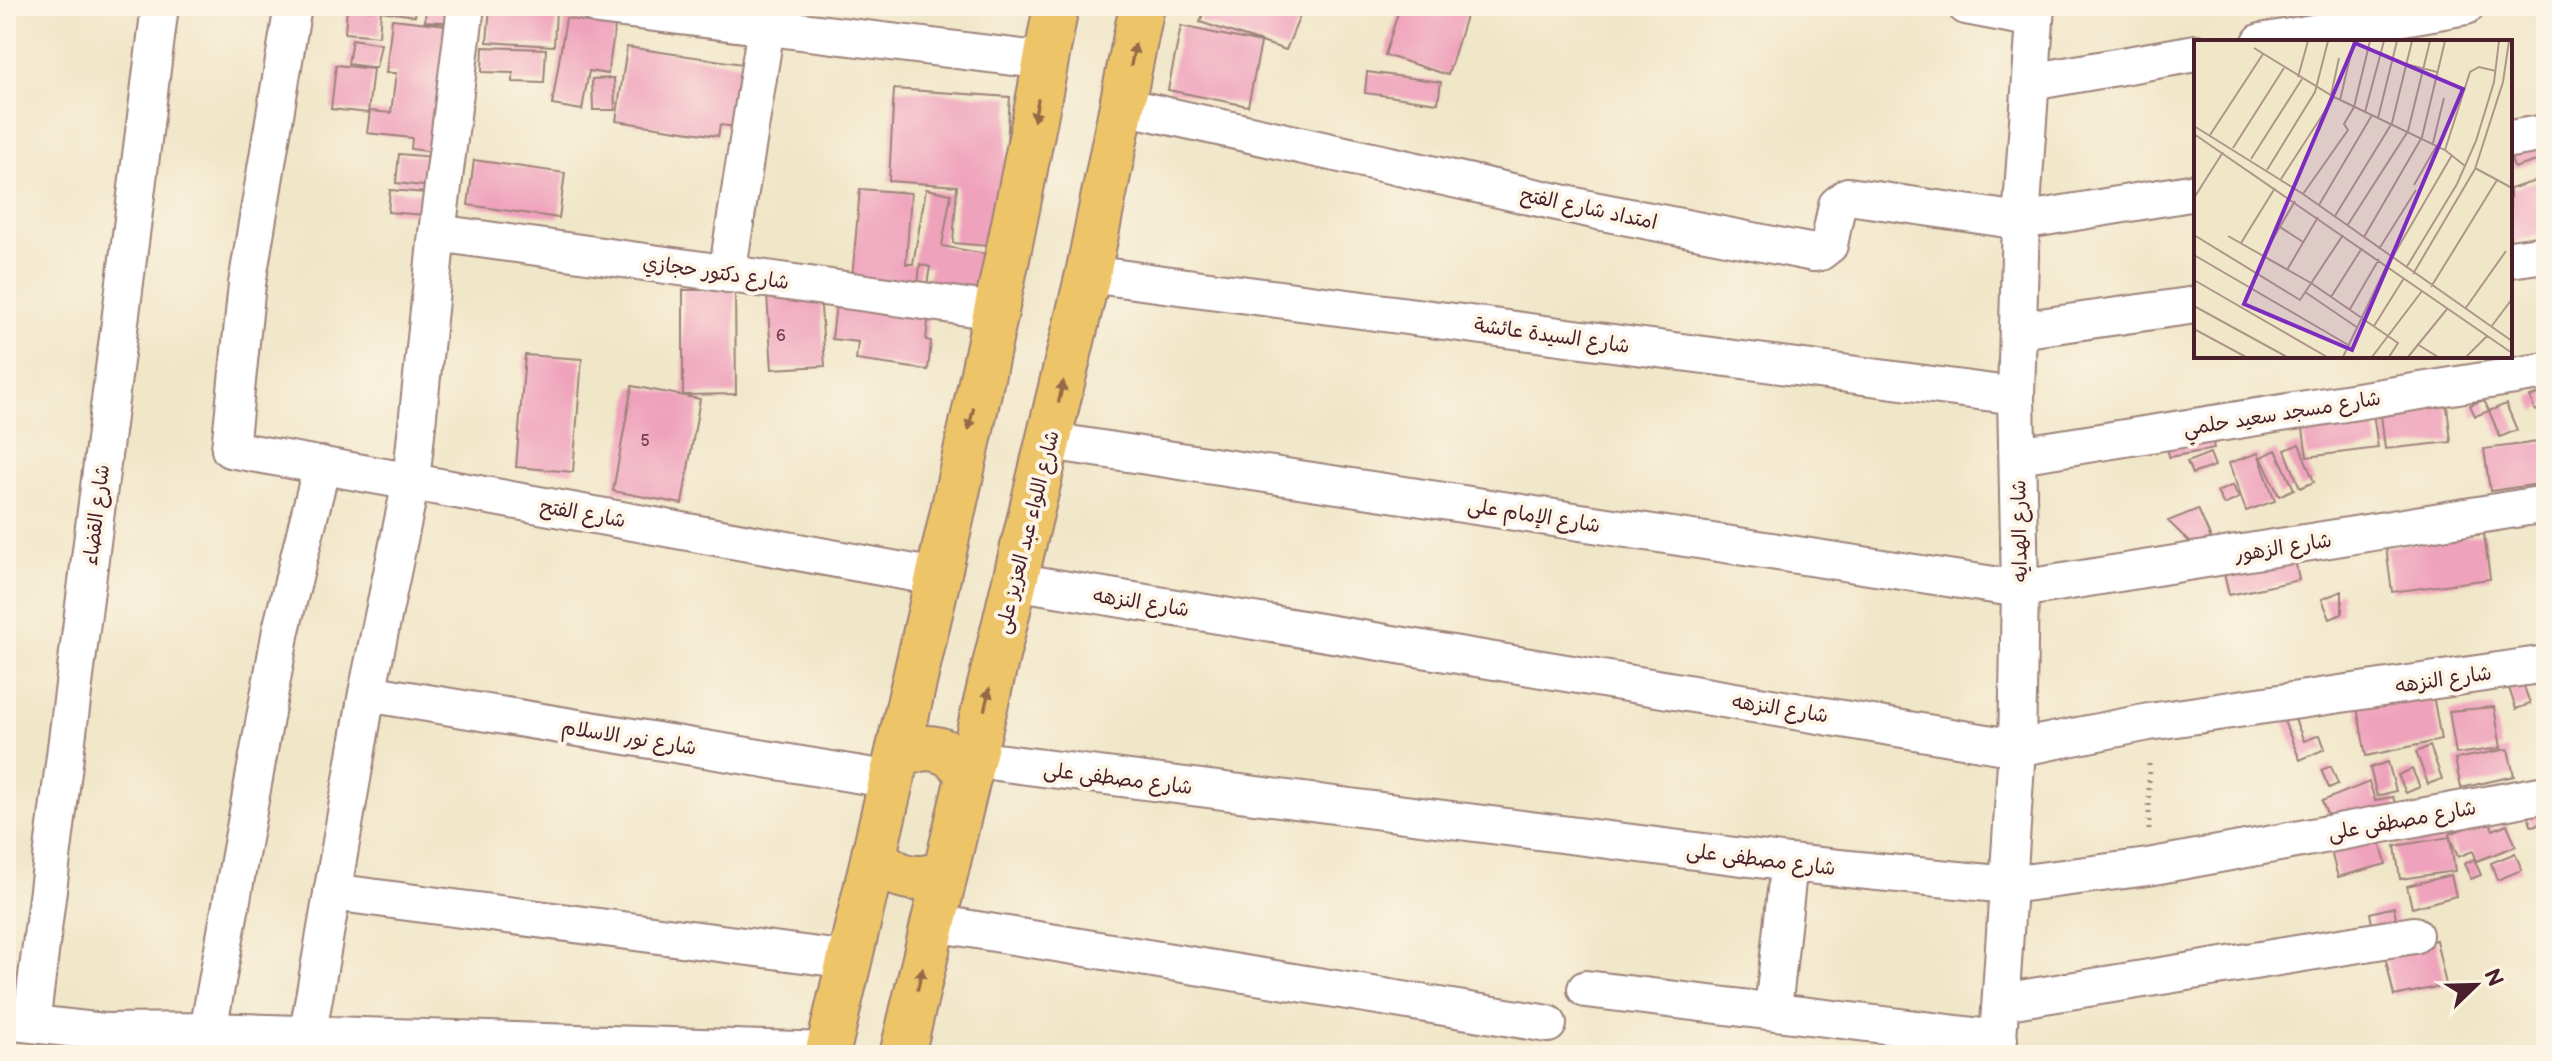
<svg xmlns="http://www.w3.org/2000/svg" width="2552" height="1061" viewBox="0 0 2552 1061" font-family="'Balsamiq Sans','Playpen Sans Arabic',sans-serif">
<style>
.building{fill:#efa2bc}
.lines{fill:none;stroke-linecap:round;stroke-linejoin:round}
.minor-casing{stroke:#9d827a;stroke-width:40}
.primary-casing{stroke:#9d827a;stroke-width:48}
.path{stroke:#9d827a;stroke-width:5;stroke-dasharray:2 6;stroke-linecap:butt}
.minor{stroke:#fff;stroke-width:36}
.primary{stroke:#eec469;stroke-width:44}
.oneway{fill:#946947}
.labels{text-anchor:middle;stroke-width:8;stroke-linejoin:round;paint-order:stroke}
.number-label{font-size:16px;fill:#73404f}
.street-label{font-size:20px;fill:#4a1f2b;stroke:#fcf5e5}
.inset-road{fill:none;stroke:#ae9689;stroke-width:2}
.view{fill:#7b2cbf;fill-opacity:0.15;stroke:#7b2cbf;stroke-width:4}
.inset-edge{fill:none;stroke:#4a1f2b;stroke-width:4}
</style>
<rect width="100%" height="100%" fill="#fcf5e5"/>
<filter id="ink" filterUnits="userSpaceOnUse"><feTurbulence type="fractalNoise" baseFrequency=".0125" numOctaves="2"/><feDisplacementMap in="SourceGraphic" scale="16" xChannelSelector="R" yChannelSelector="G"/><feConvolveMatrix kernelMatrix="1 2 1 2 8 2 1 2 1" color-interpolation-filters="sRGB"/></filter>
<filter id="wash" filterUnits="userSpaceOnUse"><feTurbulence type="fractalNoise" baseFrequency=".006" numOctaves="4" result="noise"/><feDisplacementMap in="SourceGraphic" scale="32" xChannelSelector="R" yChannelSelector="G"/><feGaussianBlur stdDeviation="1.8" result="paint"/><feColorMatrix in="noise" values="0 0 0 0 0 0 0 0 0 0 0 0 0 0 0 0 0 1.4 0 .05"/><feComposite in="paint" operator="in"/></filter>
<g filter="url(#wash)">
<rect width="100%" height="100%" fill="#f0e6c8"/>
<g id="blocks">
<path class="building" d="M373,6H416L415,16L381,11L379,36L345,33L347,8L372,10Z
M426,6H458L457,23L425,21Z
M1206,6H1304L1286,50L1200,22Z
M1400,6H1469L1448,75L1385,55Z
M490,7L556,11L554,46L487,42Z
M566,18L615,27L608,74L589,71L582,110L552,105Z
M392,19L455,26L441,153L411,149L412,138L367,133L370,111L391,113L396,73H386Z
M1181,26L1261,43L1248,106L1168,90Z
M352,39L381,44L376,68L348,64Z
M483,47L546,49L544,83L513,82V73L482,72Z
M627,47L756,66L746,128L720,125L718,136L616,121Z
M336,65L373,69L368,113L331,109Z
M1367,72L1441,82L1438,103L1365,93Z
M614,78L615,110H593L592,79Z
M894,89L1010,97L1000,247L953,243L957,186L889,181Z
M2546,139V158L2514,168L2510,155Z
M399,154L444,158L442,188L396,183Z
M474,160L565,173L559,218L468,205Z
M2545,178L2546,233L2510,244V189Z
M860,189L911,193L906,264H913L926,189L951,194L942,246L986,254L978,299L926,290L930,267L920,264L917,296L851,290Z
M390,190L438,194L436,216L388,212Z
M683,290H735L736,394L683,395Z
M820,292L825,366L772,369L767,295Z
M836,303L929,313L926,340L931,341L928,370L856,360L858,342L832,339Z
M525,355L582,359L573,472L516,467Z
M632,386L700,399L682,504L613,491Z
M2546,391V406L2535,411L2530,397Z
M2484,400L2489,411L2475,416L2470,405Z
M2506,404L2517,430L2500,437L2489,411Z
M2372,406L2378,448L2307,457L2301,415Z
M2447,406L2451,442L2385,449L2381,414Z
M2212,433L2214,449L2169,457L2166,441Z
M2546,441V483L2490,491L2484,449Z
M2299,444L2314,482L2300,488L2285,450Z
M2276,450L2294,489L2279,496L2261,457Z
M2210,453L2215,466L2192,474L2187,462Z
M2258,453L2275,501L2246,511L2229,463Z
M2233,485L2239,498L2224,505L2217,492Z
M2198,509L2212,541L2196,548L2168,521Z
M2484,534L2490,579L2392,592L2386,547Z
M2293,550L2299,580L2229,595L2222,565Z
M2342,591V614L2330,619L2322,599Z
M2523,683L2530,704L2516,709L2509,688Z
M2431,684L2441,740L2366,756L2355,697Z
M2289,705L2304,741L2320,735L2325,749L2300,760L2279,709Z
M2494,707L2501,748L2456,754L2449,711Z
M2430,746L2442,779L2428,784L2416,752Z
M2508,749L2514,776L2461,788L2455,759Z
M2388,762L2396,791L2377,796L2370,768Z
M2331,766L2338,784L2329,788L2321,770Z
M2412,769L2420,787L2406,793L2398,775Z
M2369,782L2375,800L2393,797L2399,815L2332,827L2322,801Z
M2546,810V823L2531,826L2528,814Z
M2489,819L2493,830L2507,824L2516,846L2477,861L2473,851L2458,857L2450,838L2455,871L2400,879L2395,846L2450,837L2449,834Z
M2376,828L2386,864L2338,877L2328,841Z
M2515,853L2522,870L2497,880L2491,863Z
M2474,859L2481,875L2471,879L2464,864Z
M2451,875L2456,896L2412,908L2407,886Z
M2394,907L2399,933L2375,939L2370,913Z
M2436,940L2446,985L2394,996L2384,951Z"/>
</g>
</g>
<g filter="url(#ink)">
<use href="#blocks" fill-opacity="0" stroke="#9d827a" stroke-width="2"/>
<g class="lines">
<g class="minor-casing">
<path id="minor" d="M293,6L247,284L230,449L936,577
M598,6L1046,61
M1966,6L2035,19
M2261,42L2466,6
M2031,82L2196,53
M1123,106L1598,211L1814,253L1820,252L1829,245L1837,205L1848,196L2021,221L2196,192
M2510,139L2546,133
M437,233L995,311
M2510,259L2546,254
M727,274L766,27
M1088,274L2016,396
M2019,330L2196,305
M1049,441L2020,589L2546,504
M2018,455L2546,371
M1014,581L2017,748L2149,722L2546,664
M367,693L892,780
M973,759L1789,863L2008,885L2148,867L2546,794
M332,892L849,960
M934,923L1548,1024
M1586,989L1999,1039
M2002,1002L2414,935
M1773,1010L1789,863
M6,1021L104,1032L208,1031L828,1051
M31,1024L160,6
M208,1031L281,630L322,465
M304,1055L367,693L411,482L437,233L466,6
M1997,1055L2017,748L2020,589L2016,396L2021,221L2036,6"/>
</g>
<g class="primary-casing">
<path id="primary" d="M897,758C926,740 952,747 969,776
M874,854C893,878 917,884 945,872
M827,1055C909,707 992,358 1056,6
M902,1055L1088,274L1142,6"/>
</g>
<path class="path" d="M2149,830V760"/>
<use href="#minor" class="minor"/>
<use href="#primary" class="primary"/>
</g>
<defs><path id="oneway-solid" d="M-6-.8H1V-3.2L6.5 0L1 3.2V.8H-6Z" transform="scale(2)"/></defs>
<g class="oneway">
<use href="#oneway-solid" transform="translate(1133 55) rotate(-79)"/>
<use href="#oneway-solid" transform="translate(1036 110) rotate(101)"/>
<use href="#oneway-solid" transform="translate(1061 392) rotate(-77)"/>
<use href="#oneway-solid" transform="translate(971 419) rotate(103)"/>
<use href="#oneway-solid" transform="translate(987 699) rotate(-77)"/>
<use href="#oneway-solid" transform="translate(920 979) rotate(-77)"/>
</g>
</g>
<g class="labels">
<g class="number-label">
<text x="781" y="341">6</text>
<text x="645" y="446">5</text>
</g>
<g class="street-label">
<text transform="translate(1589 208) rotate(12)" y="7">امتداد شارع الفتح</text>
<text transform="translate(716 272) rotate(8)" y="7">شارع دكتور حجازي</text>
<text transform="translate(1552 335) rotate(8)" y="7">شارع السيدة عائشة</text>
<text transform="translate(2282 413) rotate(-9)" y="7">شارع مسجد سعيد حلمي</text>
<text transform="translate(583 513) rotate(10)" y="7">شارع الفتح</text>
<text transform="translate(96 515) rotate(-83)" y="7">شارع القضاء</text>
<text transform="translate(1534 515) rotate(9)" y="7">شارع الإمام على</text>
<text transform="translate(2019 531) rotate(-91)" y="7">شارع الهدايه</text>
<text transform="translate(1027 532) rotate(-76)" y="7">شارع اللواء عبد العزيز على</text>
<text transform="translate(2283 547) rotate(-9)" y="7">شارع الزهور</text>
<text transform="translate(1141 602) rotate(9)" y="7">شارع النزهه</text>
<text transform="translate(2443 679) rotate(-8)" y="7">شارع النزهه</text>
<text transform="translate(1780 708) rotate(9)" y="7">شارع النزهه</text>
<text transform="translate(629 737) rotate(9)" y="7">شارع نور الاسلام</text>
<text transform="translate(1118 778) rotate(7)" y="7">شارع مصطفى على</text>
<text transform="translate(2402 820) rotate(-10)" y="7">شارع مصطفى على</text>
<text transform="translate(1761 859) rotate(7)" y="7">شارع مصطفى على</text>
</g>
</g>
<g transform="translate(2194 40)">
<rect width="318" height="318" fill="#f0e6c8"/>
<path class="inset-road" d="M60,8L140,57L251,110L271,126M212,24L243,32M104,37L114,1M137,55L145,18M146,60L160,1M171,72L190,1M184,78L203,1M0,86L109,154L318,301M0,94L318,313M16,95L69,14M239,103L250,58M39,108L90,28M251,110L276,32L285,27L302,31M57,119L108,39M281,128L318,148M73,130L121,52L134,1M87,139L140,57M220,145L243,105M109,154L154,90L150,84L160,67L176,1M0,158L29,112M125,165L178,75M141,176L198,83L218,1M153,186L214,91L236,1M86,187L109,202M0,195L106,260L149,195M34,196L117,243L204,303L195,317M170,197L228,97L251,1M47,203L81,148M185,209L222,150M0,215L156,306M69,216L101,161M198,218L258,115M212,228L263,144L282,101L300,42L305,1M93,230L124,177M219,234L281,129L309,42L315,1M0,240L133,317M237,247L303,140M111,252L164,288M137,257L168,208M0,266L93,317M156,269L185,219M271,269L312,211M180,286L210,238M297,287L318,259M0,289L52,317M223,304L244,317M149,317L193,225M178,317L228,251M214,317L253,269M272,317L293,296"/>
<path class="view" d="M161,3L269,49L158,310L50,264Z"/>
<rect width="318" height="318" class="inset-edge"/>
</g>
<rect width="2552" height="1061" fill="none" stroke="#fcf5e5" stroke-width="32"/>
<g transform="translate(2476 985) rotate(67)" stroke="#fcf5e5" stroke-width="6" paint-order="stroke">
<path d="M0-6L14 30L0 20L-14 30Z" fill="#4a1f2b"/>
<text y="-12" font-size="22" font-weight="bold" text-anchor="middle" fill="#4a1f2b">N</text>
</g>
</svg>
